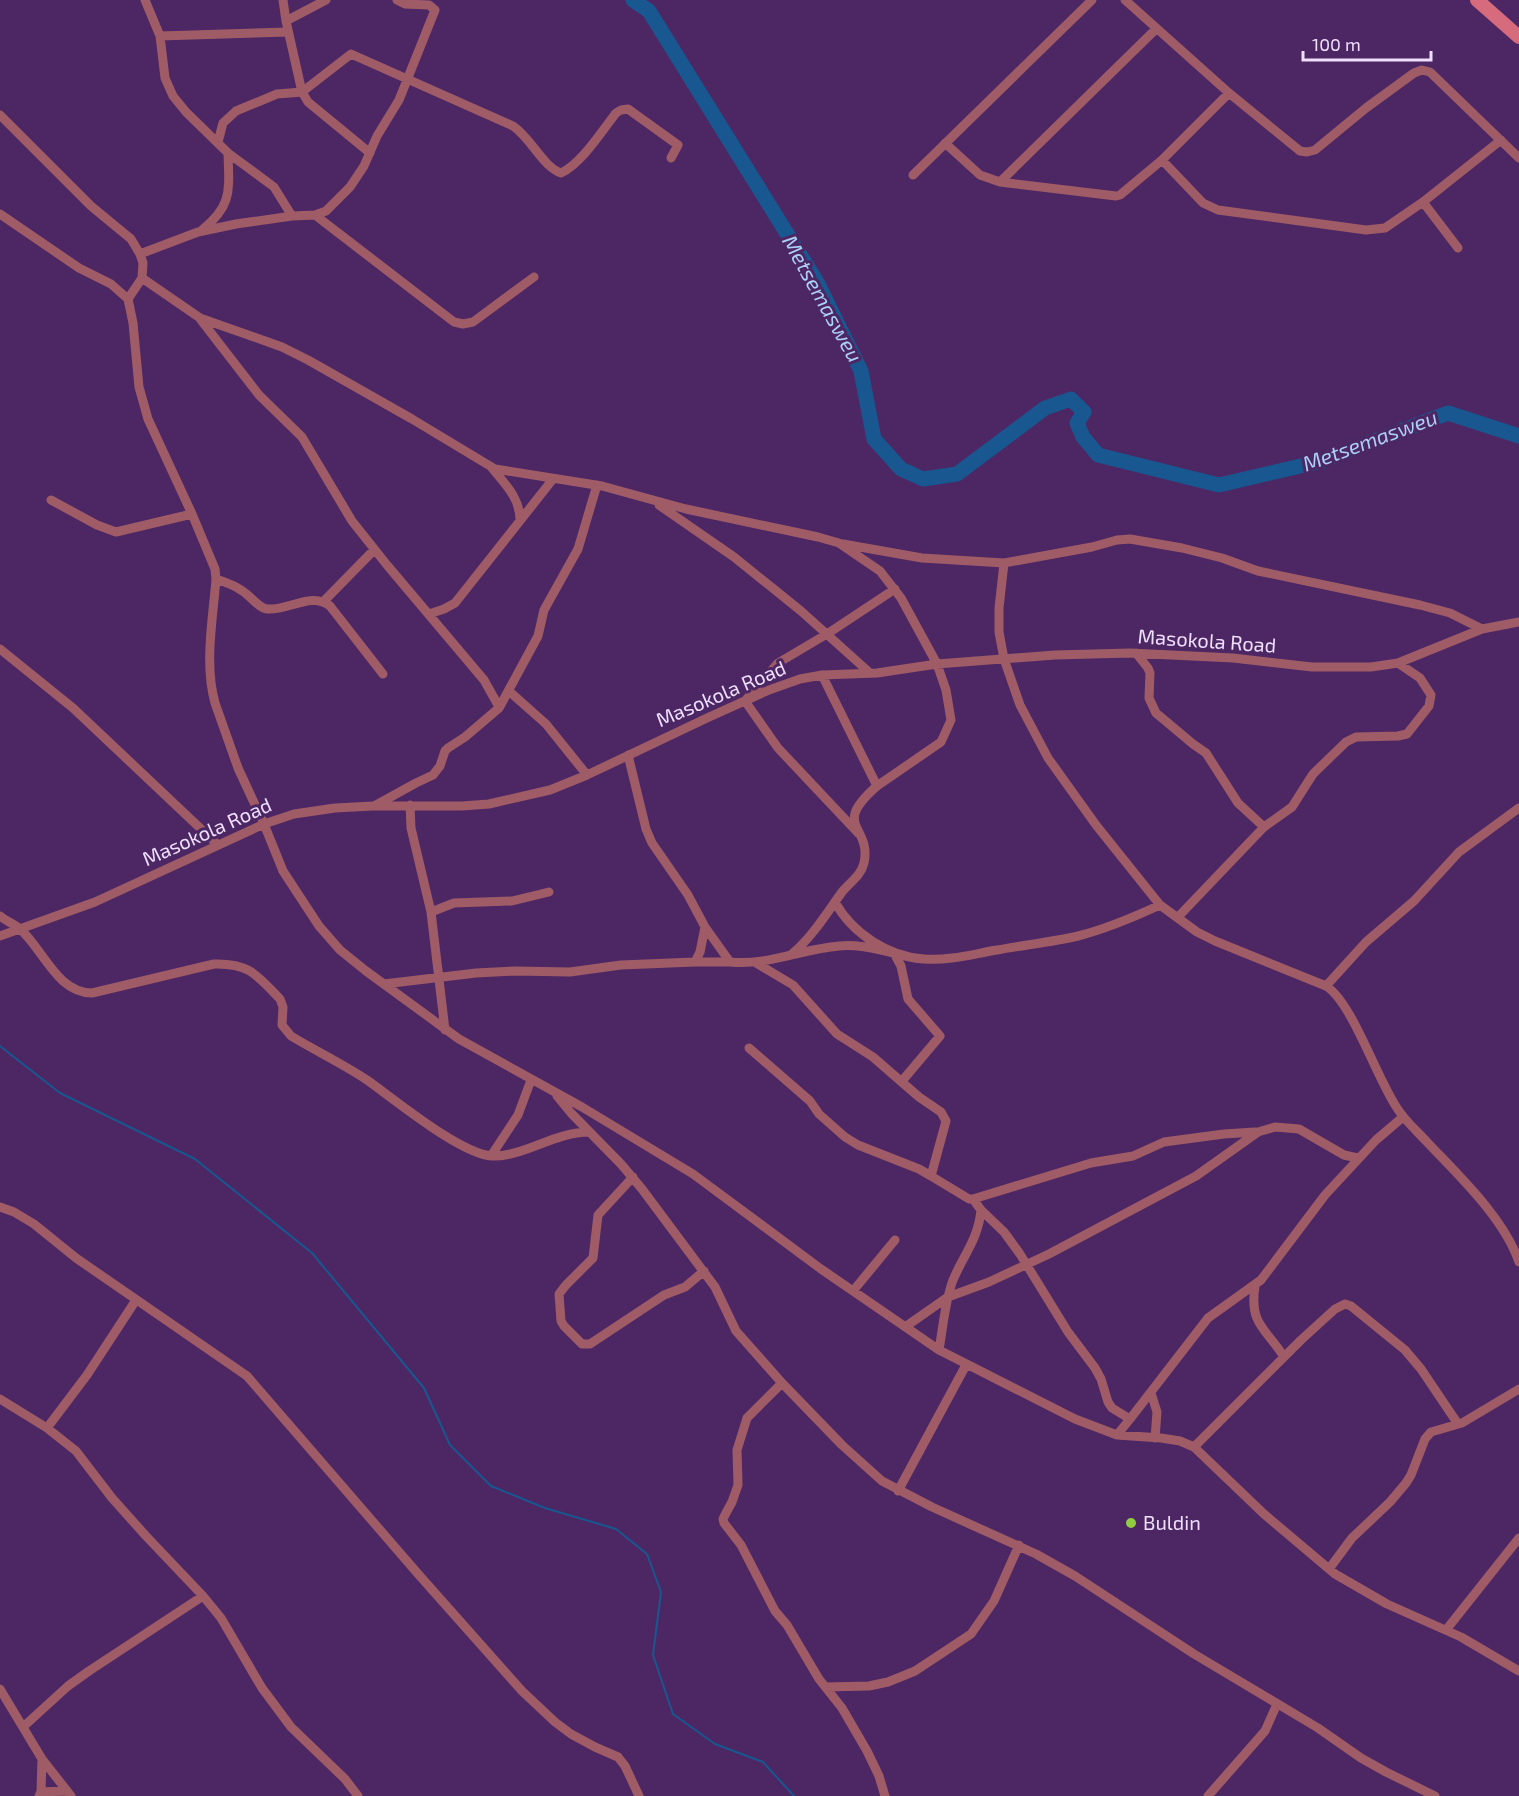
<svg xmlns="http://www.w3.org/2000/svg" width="1519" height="1796" viewBox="0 0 1519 1796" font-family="'Exo 2',sans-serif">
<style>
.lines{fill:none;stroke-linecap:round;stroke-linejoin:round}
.stream{stroke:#18578f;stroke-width:2}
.river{stroke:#18578f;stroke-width:15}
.street{stroke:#a05c66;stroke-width:9}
.secondary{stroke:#d66b7e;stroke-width:14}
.poi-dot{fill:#90cd41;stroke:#4c2764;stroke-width:2}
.labels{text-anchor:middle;stroke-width:6;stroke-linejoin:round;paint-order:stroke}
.street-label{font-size:20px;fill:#efdffc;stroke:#4c2764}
.poi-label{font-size:20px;fill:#efdffc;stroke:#4c2764;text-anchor:start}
.water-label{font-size:21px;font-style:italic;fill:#acd1f8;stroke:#4c2764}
</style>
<rect width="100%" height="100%" fill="#4c2764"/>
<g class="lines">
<path class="stream" d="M0,1046L60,1093L195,1159L312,1253L424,1388L450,1445L491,1486L545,1508L616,1529L647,1554L661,1592L653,1655L673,1714L715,1744L763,1762L794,1796"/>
<path class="river" d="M633,0L649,11L817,282L861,371L874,439L901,469L923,479L957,474L1045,408L1071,399L1084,412L1077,423L1083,437L1098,455L1219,485L1322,461L1448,413L1519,436"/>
<path class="street" d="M145,0L160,36L165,78L173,96L186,112L228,153C229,190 233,205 202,230
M283,0L286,21
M326,0L286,21L302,92L308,102L370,153
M1125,0L1229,93L1300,151L1307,152L1315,150L1366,108L1414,73L1422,70L1430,72L1519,158
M160,36L288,32
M0,115L91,206L131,239L140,254L143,263L142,278
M218,142L223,123L236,111L277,94L302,92L351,54L513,126C531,138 543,167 561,173C581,164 602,131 616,113L621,110L628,109L678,145L671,158
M945,143L980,175L1000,182L1116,196L1120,195L1162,160L1229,93
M228,153L274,187L292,216
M1162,160L1203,203L1218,210L1366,230L1385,228L1423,202L1501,140
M913,175L1092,0
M1000,182L1156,29
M1423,202L1458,248
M0,214L79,268L111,284L128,299L133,323L139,387L148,419L192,514L215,569L216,579C213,618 204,664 215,703L238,768L264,824L283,871L319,926L340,950L366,971L459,1039L582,1107L693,1174L821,1269L939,1350L1075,1419L1117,1435L1161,1438L1180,1441L1194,1447L1264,1514L1335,1574L1387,1604L1461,1637L1519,1671
M315,215L454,322L463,324L473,322L534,277
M140,254L198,232L236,224L292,216L315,215L326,211L350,187L364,166L377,136L399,100L435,10L429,5L405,4L397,0
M128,299L142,278L200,318L282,347L308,360L412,419L495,469L602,486L686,509L818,537L839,543L880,571L901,598L937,664L946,690L951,720L941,742L877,786
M201,320L259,395L302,437L352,521L387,565L484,680L498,705L499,708L465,737L448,748L445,751L440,766L433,775L416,783L376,805
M492,468C505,484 520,498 520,520
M51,500L97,525L116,532L192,514
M659,505L734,557L801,611L870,673
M843,544L922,558L1004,563
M216,579C231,584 241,588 252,599C256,603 261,608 267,609C288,611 312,591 330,606L383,674
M324,601L374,550
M429,614L444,609L455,603L553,479
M1482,629L1450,613L1420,605L1258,571L1222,558L1182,548L1130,539L1117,540L1092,547L1004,563L999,608V632L1004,659L1020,705L1048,758L1096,825L1160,905L1197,932L1215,941L1326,986C1352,1002 1377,1079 1397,1108C1405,1121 1417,1131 1427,1142C1459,1176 1504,1218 1519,1262
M0,649L73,708L218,845
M1136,653L1148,668L1150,673L1149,698L1156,713L1193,744L1206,753L1238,803L1264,827
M509,691L546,724L587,775
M499,708L538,636L544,610L578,549L597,485
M410,805L411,828L431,912L445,1030
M859,834L778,748L745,701L778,663L827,634L895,589
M835,902C852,933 888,957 924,959C949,961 973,954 997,950C1024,945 1052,942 1078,936C1106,929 1134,917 1160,905
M431,912L454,903L512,901L549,892
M0,916C6,921 14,924 20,929C43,949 57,993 92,993L214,964C249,963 257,975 280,999L283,1007L282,1025L291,1036C316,1051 343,1064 367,1080C394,1099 460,1154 492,1156C523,1157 555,1132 589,1132
M1178,917L1264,827L1292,807L1313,774L1346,742L1356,737L1398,736L1407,734L1429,706L1431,695L1420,678L1398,663
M0,936L95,902L264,824L294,814L335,808L373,806H462L489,804L550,790L587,775L707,718L769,690L800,679L822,675L877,673L937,664L1055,655L1130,653L1233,658L1312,667H1371L1398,663L1482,629L1519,622
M792,954C813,936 826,914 842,892C849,883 861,876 864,863C872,825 830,827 877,786L822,675
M695,962H730L705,927
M730,962C767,966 802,949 839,946C857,944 876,949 894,953L901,966L908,999L940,1036L902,1081
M756,963L793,985L837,1034L873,1057L919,1097L941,1112L946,1121L931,1176L969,1199H973L981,1210L1004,1232L1020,1254L1068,1332L1095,1368L1101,1379L1108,1402L1112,1408L1130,1419L1117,1435
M384,984L476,973L515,971L570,972L621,965L695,962L700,952L705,927L688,895L652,843L646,829L628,755
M1326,986L1366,942L1414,901L1459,852L1519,808
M749,1048L810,1101L819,1114L845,1137L858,1145L919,1169L931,1176
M557,1096L571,1113L621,1164L642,1189L715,1287L736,1331L782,1383L747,1418L737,1450L738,1485L732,1502L726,1513L723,1519L724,1523L741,1545L775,1611L787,1625L819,1679L842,1708L867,1751L879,1776L885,1796
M491,1156L518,1115L531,1080
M633,1177L598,1215L593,1258L566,1285L559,1294L561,1321L564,1326L582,1344H590L664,1295L685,1287L704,1271
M973,1199L1091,1163L1133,1156L1164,1142L1224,1134L1255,1132
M0,1207L14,1212L34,1224L76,1258L247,1376L419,1575L522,1691L555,1722L571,1734L595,1747L618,1757L625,1766L639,1796
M1255,1286C1249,1325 1266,1328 1284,1357
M853,1291L895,1240
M905,1327L948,1297L989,1282L1049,1254L1196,1176L1258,1132L1275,1127L1299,1129L1344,1155L1358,1158
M939,1350C943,1327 945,1301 953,1280C964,1254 978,1240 981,1210
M782,1383L842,1445L882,1481L932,1507L1036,1554L1075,1576L1194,1654L1318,1728L1361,1758L1386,1772L1435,1796
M1151,1393L1157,1412L1155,1438
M0,1399L47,1428L76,1451L112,1498L146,1536L203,1596L221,1618L262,1688L291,1727L345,1779L358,1796
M1130,1419L1208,1318L1261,1280L1325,1195L1376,1140L1403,1117
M47,1428L87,1375L136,1300
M1194,1447L1301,1340L1335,1309L1345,1304L1351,1306L1405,1350L1421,1369L1458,1424
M898,1491L966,1365
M1329,1569L1352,1538L1390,1502L1406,1483L1411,1475L1425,1439L1431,1432L1462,1423L1519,1389
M1446,1630L1519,1538
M826,1687L869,1686L888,1682L915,1671L971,1634L994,1601L1019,1545
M0,1689L42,1759L71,1796
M23,1727L68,1686L89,1671L203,1596
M41,1792L66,1791
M39,1796L41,1792L42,1759
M1208,1796L1265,1731L1277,1704"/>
<path class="secondary" d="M1477,0L1519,37"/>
</g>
<circle class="poi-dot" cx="1131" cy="1523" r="6"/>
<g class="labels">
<g class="street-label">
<text transform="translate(1207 641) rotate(4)" y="7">Masokola Road</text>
<text transform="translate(721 694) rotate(-23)" y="7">Masokola Road</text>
<text transform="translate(207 832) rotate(-24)" y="7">Masokola Road</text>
</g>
<g class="poi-label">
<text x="1143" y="1530">Buldin</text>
</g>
<g class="water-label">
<text transform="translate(822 299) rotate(61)" y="7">Metsemasweu</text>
<text transform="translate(1370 441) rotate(-20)" y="7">Metsemasweu</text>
</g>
</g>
<path d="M1303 51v9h128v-9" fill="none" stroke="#efdffc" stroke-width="3"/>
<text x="1312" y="51" font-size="18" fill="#efdffc" stroke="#4c2764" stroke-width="4.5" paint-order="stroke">100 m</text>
</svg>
